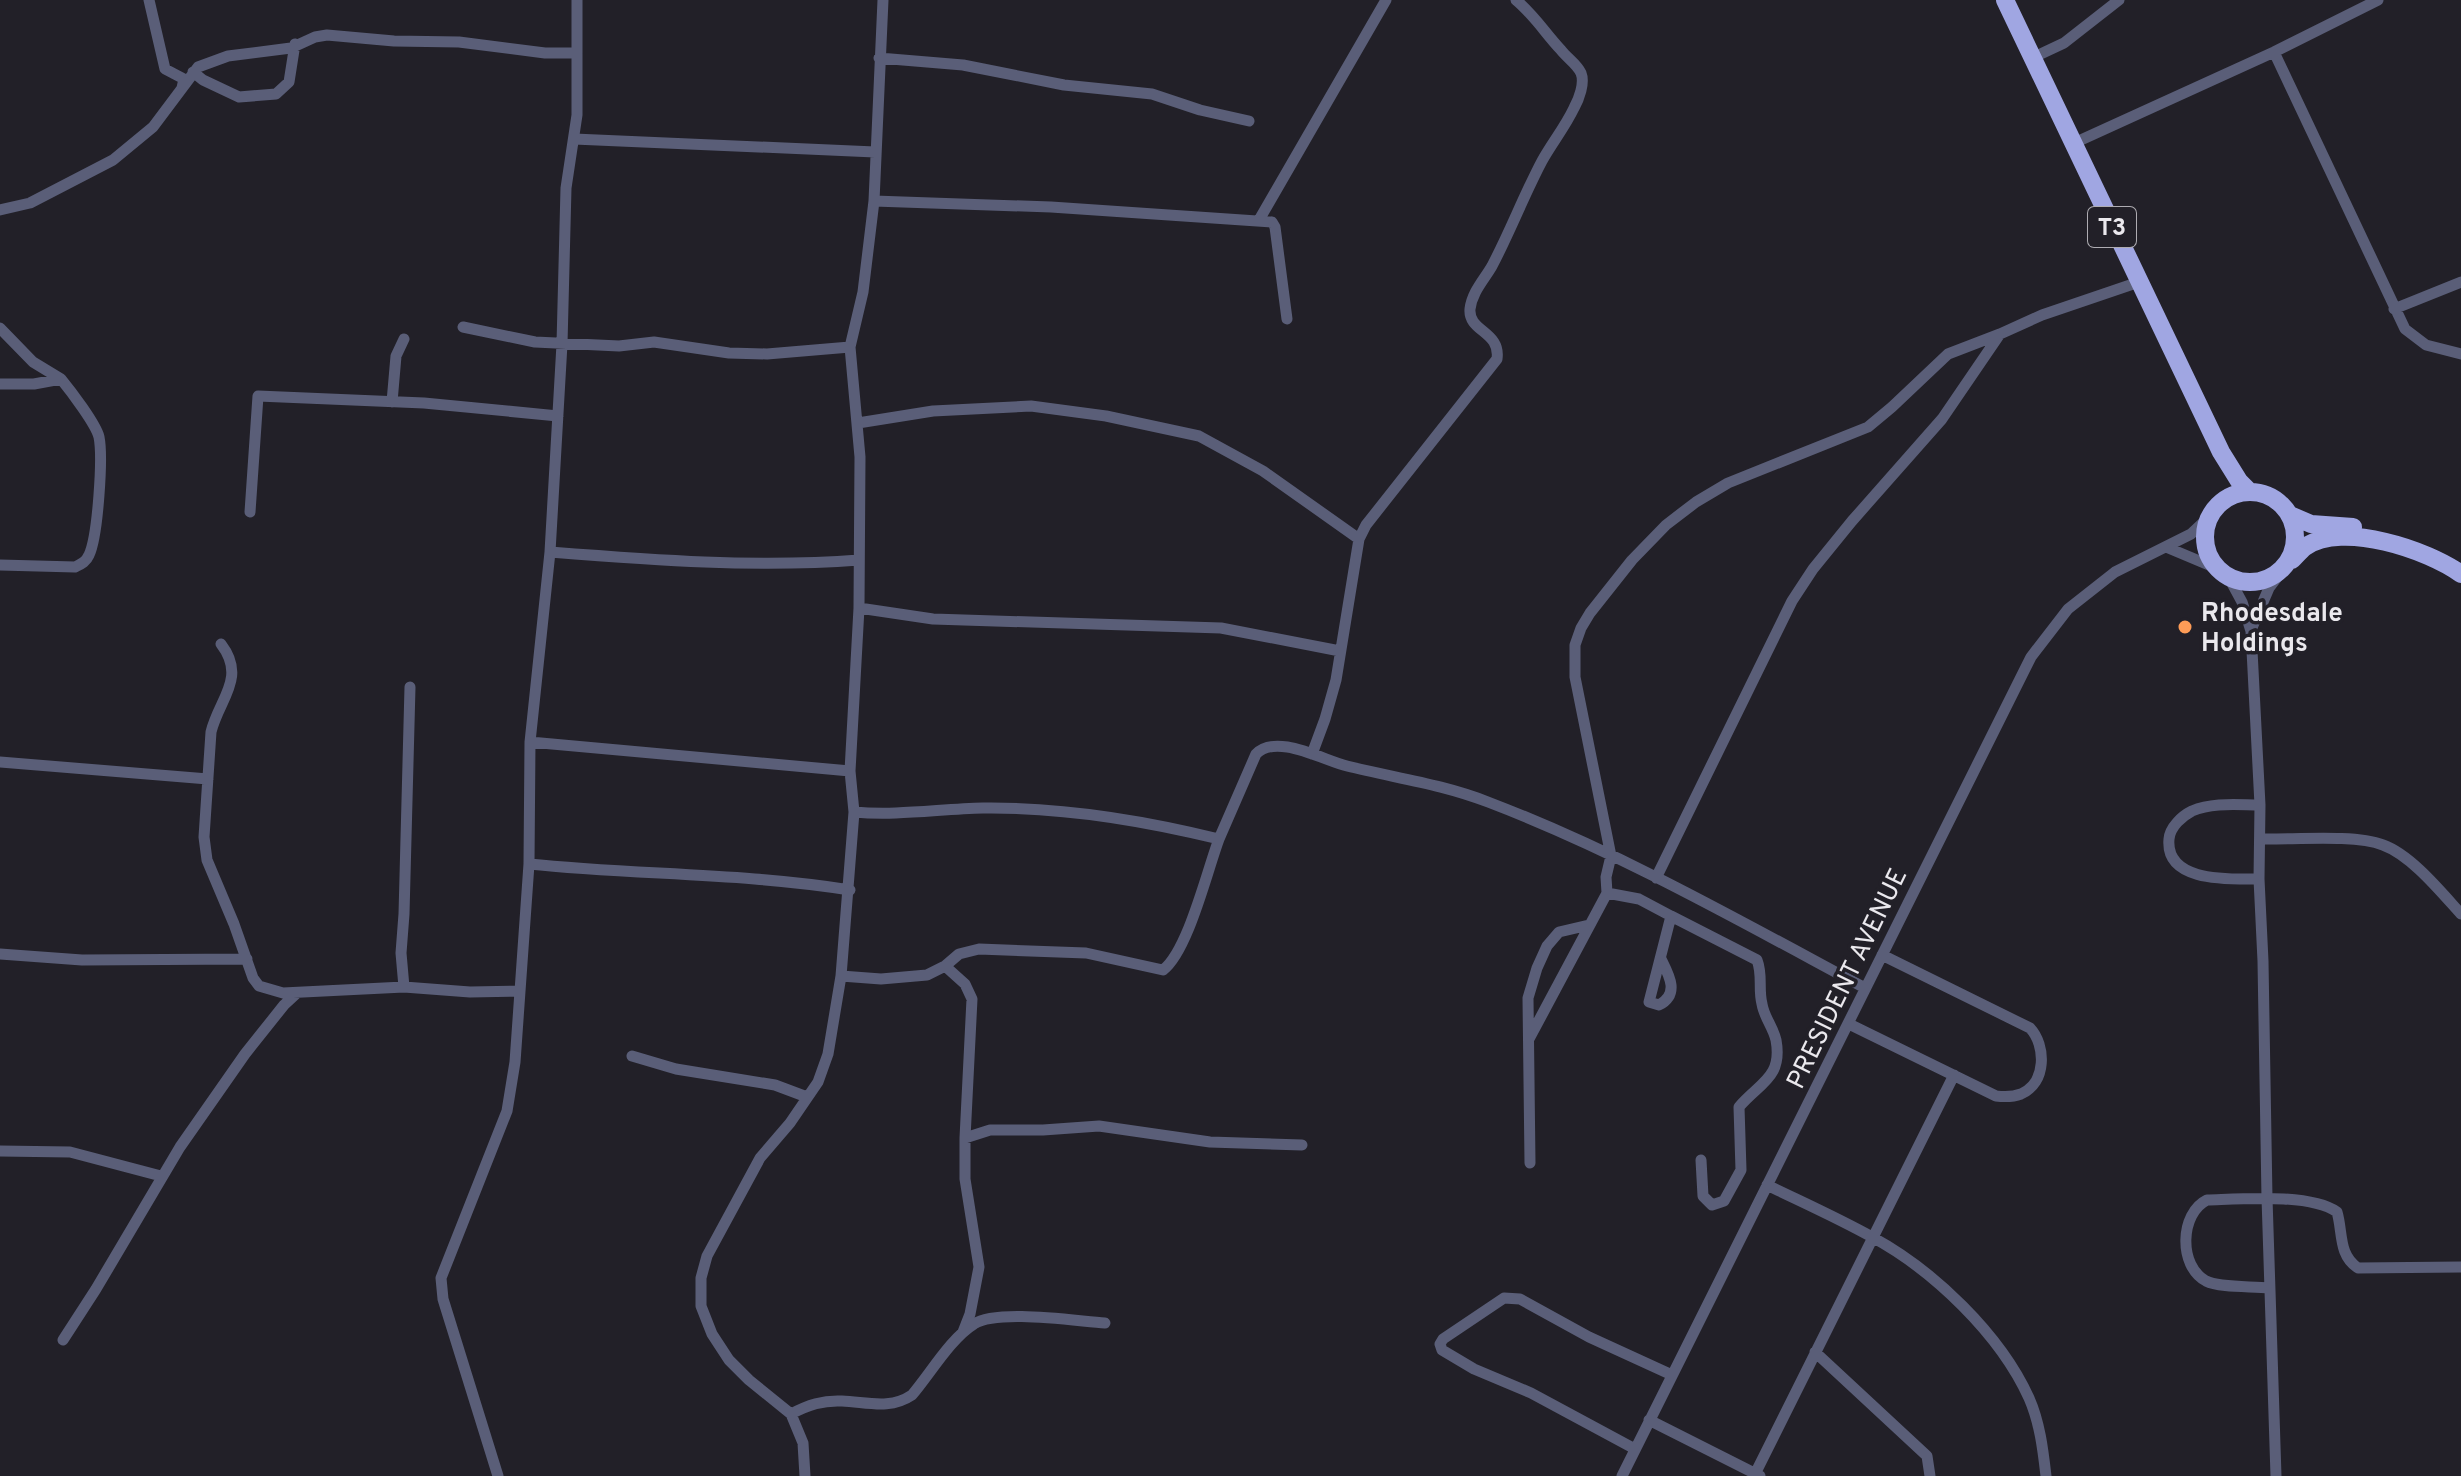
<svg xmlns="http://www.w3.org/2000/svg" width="2461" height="1476" viewBox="0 0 2461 1476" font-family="Overpass,sans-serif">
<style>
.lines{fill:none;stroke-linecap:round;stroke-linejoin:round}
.minor{stroke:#5a5e78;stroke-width:11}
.trunk{stroke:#a0a6e2;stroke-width:18}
.poi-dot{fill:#fe9c57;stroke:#222028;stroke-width:3}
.labels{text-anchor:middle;stroke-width:7;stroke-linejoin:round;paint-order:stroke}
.shield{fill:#222028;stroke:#aeacb2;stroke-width:2}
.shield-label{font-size:24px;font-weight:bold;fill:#eae8ed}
.poi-label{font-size:26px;font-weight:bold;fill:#eae8ed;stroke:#222028;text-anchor:start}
.street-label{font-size:26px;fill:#eae8ed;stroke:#222028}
</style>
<rect width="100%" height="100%" fill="#222028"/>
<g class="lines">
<path class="minor" d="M149,0L165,69L184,79L182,88
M2274,52L2405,329L2426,345L2461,354
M879,58L963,65L1064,85L1152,94L1200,110L1249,121
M2032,58L2064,43L2119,0
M193,72L203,80L239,97L276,94L289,82L295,44
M574,139L875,152
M2072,144L2274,52L2378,0
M874,201L1051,207L1272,222L1275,227L1287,319
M0,210L30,203L113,160L153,127L198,67L228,56L291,48L315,37L327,35L394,41L459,42L545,53H577
M1259,220L1386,0
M2394,309L2461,282
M463,327L535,342L619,346L654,342L729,353L767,354L850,347
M0,328L33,362L61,379
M0,384H34L61,379C70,390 96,424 99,437C103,457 98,536 89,555C86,562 81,564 75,567L0,565
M392,402L396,356L404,339
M858,423L933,411L1031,406L1106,416L1199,436L1263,471L1359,539
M250,512L258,396L424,403L558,416
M2166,547L2216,568
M550,552C653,560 756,568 859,560
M2229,578L2242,602L2251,631L2260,805L2259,879L2263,961L2267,1198L2276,1476
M859,608L933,619L1221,628L1340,651
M2251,630L2269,588L2282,571
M221,644C247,678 219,699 211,732L204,837L207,860L234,924L253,978L259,986L283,993L404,987
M410,687L404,914L401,953L404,987L470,992L519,991
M530,742L850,771
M1312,754L1325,719L1336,680L1359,539L1366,525L1497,359C1501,331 1468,332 1470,309C1472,292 1484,280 1492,266C1510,232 1524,195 1542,161C1552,143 1565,127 1574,108C1579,99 1585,83 1581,73C1577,64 1567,58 1561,50C1545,33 1535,16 1516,0
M0,762L208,779
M854,812C898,816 939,809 983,808C1062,807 1142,820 1219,839L1256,754C1276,733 1323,760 1347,766C1395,778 1442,784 1488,802C1619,852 1742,922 1865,988
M2260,839C2292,840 2354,834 2383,845C2411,855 2441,892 2461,914
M529,864C636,875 743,873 850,890
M1656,878L1792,601L1813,569L1852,521L1942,419L2000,334L2042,315L2139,282
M2259,879C2230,879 2165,883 2169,839C2170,827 2182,816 2192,811C2213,802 2238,805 2260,805
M1607,893L1639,899L1671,916L1649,1002L1659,1005C1680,994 1669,975 1661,959
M1671,916L1757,960C1763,975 1758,989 1762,1004C1764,1017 1773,1027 1776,1040C1783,1078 1759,1083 1739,1107L1741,1170L1724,1201L1712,1205L1703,1196L1701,1160
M0,954L82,960L247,959
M945,966L965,984L972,999L965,1138
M841,976L881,979L927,975L945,966L959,954L979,949L1086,953L1163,970C1188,951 1207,871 1219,839
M1849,1024L1996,1096C2004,1097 2013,1097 2021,1094C2047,1083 2046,1045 2030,1028L1882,955
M1529,1039L1607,893L1606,877L1611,856L1575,677V645L1581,628L1590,613L1632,560L1666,525L1696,502L1728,483L1868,427L1892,407L1948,354L2000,334
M632,1056L676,1069L775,1085L807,1097
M0,1151L70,1152L161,1176
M1530,1163L1528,998L1537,968L1547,946L1559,932L1589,925
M1767,1185C1802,1202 1838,1218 1872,1237C1933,1270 2000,1334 2029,1398C2040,1423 2043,1450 2046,1476
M2269,1288C2252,1286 2220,1288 2206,1281C2178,1266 2180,1213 2207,1200C2240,1199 2310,1193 2337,1212C2343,1232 2338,1255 2358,1268L2461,1267
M963,1332L970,1314L979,1267L965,1179V1138L990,1130H1043L1099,1126L1210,1142L1302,1145
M63,1340L96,1289L180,1147L245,1054L284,1005L297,993
M1815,1352L1927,1456L1930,1476
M791,1414C808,1405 823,1400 842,1401C867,1402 890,1410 912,1395C930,1374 951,1338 974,1324C997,1309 1075,1321 1105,1323
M1649,1420L1760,1476
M1635,1449L1531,1393L1474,1369L1442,1350L1440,1344L1443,1339L1504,1298L1520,1299L1589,1337L1672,1375
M498,1476L443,1299L441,1278L507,1111L515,1062L529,864L530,742L550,552L562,344L566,188L577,115V0
M805,1476L803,1443L791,1414L749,1380L729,1360L712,1334L701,1306V1278L707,1256L760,1158L790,1123L818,1082L828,1054L841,976L854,812L850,771L859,608L860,457L850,347L863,292L874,201L883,0
M1622,1476L2031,657L2068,609L2115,572L2191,534L2209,517
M1754,1476L1954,1075"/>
<path class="trunk" d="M2005,0L2221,452L2239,481L2250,492
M2205 537a45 45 0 1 1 90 0a45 45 0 1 1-90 0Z
M2290,515L2311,524L2353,527
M2292,560C2296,556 2301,550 2305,547C2343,521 2428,550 2461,574"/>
</g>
<circle class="poi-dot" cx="2185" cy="627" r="8"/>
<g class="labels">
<rect class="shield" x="2088" y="207" width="48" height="40" rx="6"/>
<g class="shield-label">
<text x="2112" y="235">T3</text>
</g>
<g class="poi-label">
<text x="2201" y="621">Rhodesdale<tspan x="2201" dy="30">Holdings</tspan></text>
</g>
<g class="street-label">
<text transform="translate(1846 978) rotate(-64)" y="9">PRESIDENT AVENUE</text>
</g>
</g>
</svg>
